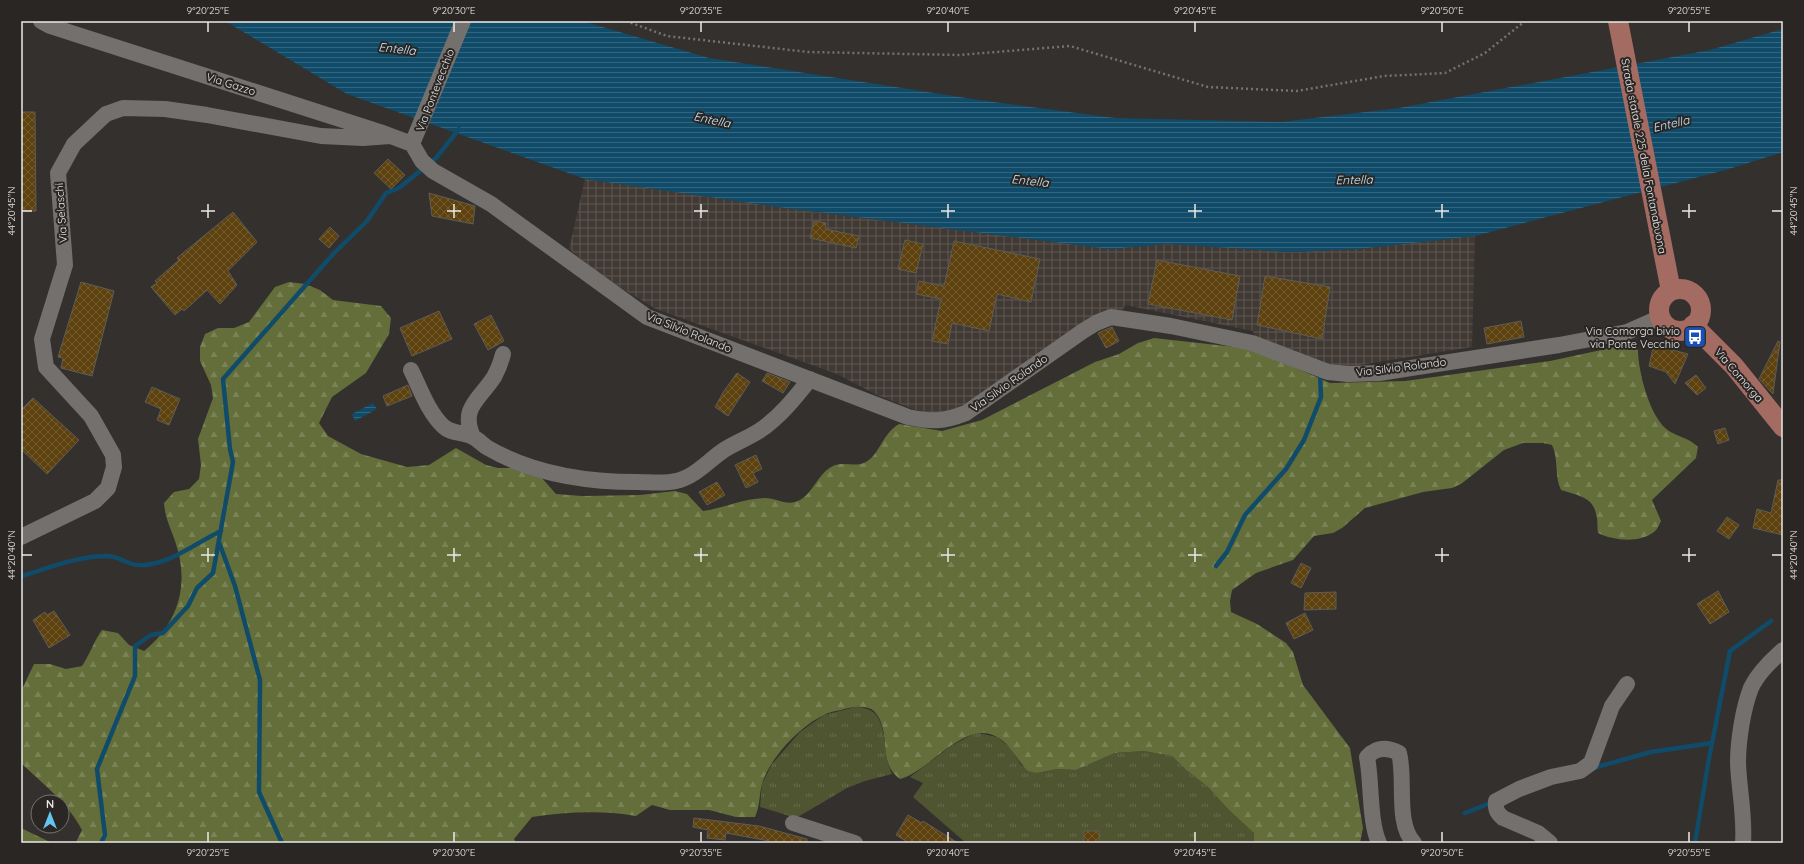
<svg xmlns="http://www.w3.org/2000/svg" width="1804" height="864" viewBox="0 0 1804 864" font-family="Quicksand,sans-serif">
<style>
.industrial{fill:url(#industrial-grid)}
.grass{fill:url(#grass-tufts)}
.forest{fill:url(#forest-firs)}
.water{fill:url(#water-rules)}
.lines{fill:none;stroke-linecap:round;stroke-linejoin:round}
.stream{stroke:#104c69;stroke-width:4.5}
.building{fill:url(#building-cross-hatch);stroke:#5e5c58}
.path{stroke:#757370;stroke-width:2.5;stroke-dasharray:2 3;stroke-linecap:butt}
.minor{stroke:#73706d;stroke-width:16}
.major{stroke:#a46b62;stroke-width:20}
.ticks{fill:none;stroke:#ebe9e8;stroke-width:1.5}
.labels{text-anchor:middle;stroke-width:4;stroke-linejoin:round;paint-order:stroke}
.street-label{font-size:11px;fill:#ebe9e8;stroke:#292624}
.poi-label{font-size:11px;fill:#ebe9e8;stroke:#292624;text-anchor:end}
.water-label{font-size:12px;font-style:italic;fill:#c9e9fc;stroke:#292624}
.neatline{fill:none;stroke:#ebe9e8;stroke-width:1.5}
.ticks-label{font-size:10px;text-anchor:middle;fill:#ebe9e8}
</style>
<defs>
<pattern id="industrial-grid" width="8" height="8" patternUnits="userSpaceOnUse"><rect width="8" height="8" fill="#413a34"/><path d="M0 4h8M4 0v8" fill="none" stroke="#5d5651"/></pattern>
<pattern id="grass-tufts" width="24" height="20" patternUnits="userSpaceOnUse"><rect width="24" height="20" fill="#4e5530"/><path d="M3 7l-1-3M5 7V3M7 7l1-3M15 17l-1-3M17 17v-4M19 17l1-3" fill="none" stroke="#686d4e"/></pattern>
<pattern id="forest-firs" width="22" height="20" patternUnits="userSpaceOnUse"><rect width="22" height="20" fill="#646e3a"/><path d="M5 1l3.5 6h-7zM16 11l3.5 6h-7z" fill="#7a8356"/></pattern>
<pattern id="water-rules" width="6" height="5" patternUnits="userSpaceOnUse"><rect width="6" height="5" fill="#104c69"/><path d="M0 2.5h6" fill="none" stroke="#33667e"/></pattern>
<pattern id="building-cross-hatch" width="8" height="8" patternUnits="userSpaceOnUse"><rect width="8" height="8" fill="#5d410e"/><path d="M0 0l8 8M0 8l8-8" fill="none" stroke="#745c31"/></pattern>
</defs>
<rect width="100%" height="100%" fill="#33302d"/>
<path class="industrial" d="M585,179L778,207L1109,249L1168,244L1290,252L1359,249L1475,236L1472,347L1341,368L1255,338L1253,331L1125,305L1122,312L967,406L945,415L926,414L877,395L837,374L656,309L603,277L569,249Z"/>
<path class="grass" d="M855,707C893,707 879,748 892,774L865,781L847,788L796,818L760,807L762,784L772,764L800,732L824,715Z
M978,733L997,737L1011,748L1021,765L1037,773L1057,769L1076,770L1115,753L1144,751L1172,756L1186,770L1208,787L1226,807L1248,825L1254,833L1255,842L966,843L913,797L923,783L910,777L951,746L969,736Z"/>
<path class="forest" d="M289,282L305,284L320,290L333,300L381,306L391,318L389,334L366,373L332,397L319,423L328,436L361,454L407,467L429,465L456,448L486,465L498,468H520L541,477L556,494L582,496L640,495L675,491L687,494L703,511C724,508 742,499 765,498C777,498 787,507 800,500C814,492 818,473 833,466C843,461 855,468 866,462C880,454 882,434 899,424L942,431L982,420L1095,362L1119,354L1138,343L1154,338L1253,349L1330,383L1405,381L1550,361L1629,344L1638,350C1638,371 1650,419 1669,431C1680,438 1688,437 1698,447L1696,458L1652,500L1661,521C1659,525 1657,530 1654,532C1640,543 1614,541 1598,533C1597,526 1598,520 1596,514C1593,496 1575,495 1561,490C1554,476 1559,460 1552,445L1543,443H1523L1504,450L1461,484L1452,488L1423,492L1365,508L1342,528L1333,533L1314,536L1293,560L1256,573L1232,590L1230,601L1231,612L1257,624L1286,643L1293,652L1303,685L1350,748L1363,828L1360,843H1254V833L1226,807L1208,787L1186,770L1172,756L1144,751L1115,753L1076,770L1057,769L1037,773L1028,771C1017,761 1011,744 997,737C965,718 929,772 900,779C876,762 893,731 874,711C866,704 850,707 841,710C836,711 829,712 824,715C800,726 769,759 762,784C759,796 760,806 755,817H736L709,810H670L652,805L636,816C601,810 566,812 532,817L514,839L516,843H72L76,842L82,830C68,803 43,784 21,763V696L22,689L34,664H50L66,669L82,666C90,654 94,641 102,630L118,633L129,645L144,651C179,623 190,583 175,541C170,526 165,518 164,503L174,492L189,489L199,479L201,465L198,439L213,398L211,385L200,361V347L205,334L218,328H234L249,322L275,287Z
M21,828L52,843H21Z"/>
<path class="water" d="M225,21H582L709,58L979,100L1115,118L1281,122L1399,108L1710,50L1783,29V152L1729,169L1475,236L1359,249L1290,252L1168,244L1109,249L778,207L585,179L347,94Z
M373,403L377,409L355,421L352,414Z"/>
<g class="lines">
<path class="stream" d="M219,542L235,586L260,680L259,792L282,843
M1216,566L1227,552L1245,515L1286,469L1304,440L1321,397L1320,374
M21,576C49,568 78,556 108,556C124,557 129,569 152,564C176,559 198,542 221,531
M1593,768L1651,752L1712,743
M1465,813L1493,802
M101,843L105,835L97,769L135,676V646L151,635L163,633L188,606L197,588L213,573L233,462L230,449L223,379L334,253L367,221L386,193L399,188L436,158L459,129
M1695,843L1708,764L1730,651L1771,621"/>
</g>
<path class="building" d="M21,112H35L36,211H21Z
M388,159L405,175L391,189L374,173Z
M429,193L475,206L473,224L432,216Z
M233,212L257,242L228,271L237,285L220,304L207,290L184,311L182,309L175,315L151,287L157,283L155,281L179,260L177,258Z
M814,221L826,223L825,229L859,236L856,248L810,238Z
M330,227L339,236L329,248L319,239Z
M905,240L923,244L916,273L898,269Z
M954,241L1040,259L1031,302L997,294L989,331L952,323L948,344L932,341L941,299L916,294L919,281L944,286Z
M1157,260L1240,276L1232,320L1148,304Z
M1265,276L1330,287L1322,339L1257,325Z
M81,282L114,291L92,376L61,368L63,358L58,357Z
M439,311L452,339L412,356L400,328Z
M491,315L504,341L488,350L474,324Z
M1521,321L1524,337L1487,344L1484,328Z
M1112,327L1119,341L1106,348L1098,333Z
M1778,341L1780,342L1773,394L1759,379Z
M1653,348H1665L1688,354L1675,384L1666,372L1649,366Z
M737,373L750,382L728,416L715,407L724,391Z
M767,373L790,382L783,393L762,381Z
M1696,375L1706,388L1697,395L1685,383Z
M408,385L412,396L387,406L383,396Z
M152,387L180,399L169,425L157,420L161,409L145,402Z
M33,398L79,440L47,474L21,449V410Z
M1725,428L1729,440L1718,444L1714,431Z
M756,455L762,469L753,473L758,482L746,488L735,465Z
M1778,480H1783V535L1753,528L1757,509L1771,513Z
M717,482L725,495L707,505L699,492Z
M1727,517L1739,525L1729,539L1717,531Z
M1301,563L1311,568L1301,588L1291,583Z
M1718,591L1729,612L1710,624L1697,604Z
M1336,592V609L1304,610L1305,593Z
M54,611L70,635L49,648L33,620L45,612L47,615Z
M1305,613L1313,630L1294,639L1286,623Z
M908,815L922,823L923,821L958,843H909L896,835Z
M694,818L759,826L807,839V843H769V841L726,833L725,840L707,838L708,830L693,827Z
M1084,831H1099V843H1084Z"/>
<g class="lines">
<path class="path" d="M626,21L667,36L808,52L959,55L1070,46L1208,87L1297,91L1384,76L1445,73L1485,53L1525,21"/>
<path class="minor" d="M41,21L50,26L380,132L412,144L463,21
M412,144L422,161L433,171L491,204L647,317L908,417C932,422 943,422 966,413L1083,331L1096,323L1111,317L1171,326L1252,343L1328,372L1348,374L1379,373L1559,345L1627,332L1661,317
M411,370C420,388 428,412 443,426C451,434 464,432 473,437C479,440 483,445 488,448C533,474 586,482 637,482C649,482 664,484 676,481C695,477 709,460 724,450C735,443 748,438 759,431C779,418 795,398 810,379
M473,437C460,408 479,400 494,377C498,370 501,362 503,354
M21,537L95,501L108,488L114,467L113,455L91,416L46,367L42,339L65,265L58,173L74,144L106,114L123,108L165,109L207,115L321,136L363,138L390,136
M793,823L855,843
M1379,843C1369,821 1372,783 1367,757C1376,747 1387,747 1399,753C1406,779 1395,823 1414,843
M1550,843L1538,833L1503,818C1497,813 1495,809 1496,801L1519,789L1551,777L1580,771L1591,763L1612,706L1627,684
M1743,843C1745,816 1739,790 1738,763C1738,741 1743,708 1751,688C1758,673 1771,661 1783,650"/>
<path class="major" d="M1618,21L1671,291
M1659 310a21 21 0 1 1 42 0a21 21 0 1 1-42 0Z
M1693,325L1734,366L1783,427"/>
</g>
<path class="ticks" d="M208,22V32M454,22V32M701,22V32M948,22V32M1195,22V32M1442,22V32M1689,22V32M208,204V218M454,204V218M701,204V218M948,204V218M1195,204V218M1442,204V218M1689,204V218M22,211H32M201,211H215M447,211H461M694,211H708M941,211H955M1188,211H1202M1435,211H1449M1682,211H1696M1772,211H1782M208,548V562M454,548V562M701,548V562M948,548V562M1195,548V562M1442,548V562M1689,548V562M22,555H32M201,555H215M447,555H461M694,555H708M941,555H955M1188,555H1202M1435,555H1449M1682,555H1696M1772,555H1782M208,832V842M454,832V842M701,832V842M948,832V842M1195,832V842M1442,832V842M1689,832V842"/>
<defs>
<g id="bus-square" transform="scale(1.15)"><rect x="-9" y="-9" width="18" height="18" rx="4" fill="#1a4fb4" stroke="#292624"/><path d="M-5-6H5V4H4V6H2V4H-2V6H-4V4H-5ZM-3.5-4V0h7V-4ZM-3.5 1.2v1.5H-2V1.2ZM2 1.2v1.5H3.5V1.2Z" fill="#fff"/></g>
</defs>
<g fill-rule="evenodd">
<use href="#bus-square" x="1695" y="337"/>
</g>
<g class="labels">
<g class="street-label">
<text transform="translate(231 84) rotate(18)" y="4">Via Gazzo</text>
<text transform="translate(435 90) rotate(-69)" y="4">Via Pontevecchio</text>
<text transform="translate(1644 156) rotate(79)" y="4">Strada statale 225 della Fontanabuona</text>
<text transform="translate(61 213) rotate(-94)" y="4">Via Selaschi</text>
<text transform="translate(689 332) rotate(22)" y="4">Via Silvio Rolando</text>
<text transform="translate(1401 367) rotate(-7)" y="4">Via Silvio Rolando</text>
<text transform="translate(1739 375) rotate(49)" y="4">Via Comorga</text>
<text transform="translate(1009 383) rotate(-35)" y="4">Via Silvio Rolando</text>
</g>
<g class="poi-label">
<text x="1680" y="335">Via Comorga bivio<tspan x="1680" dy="13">via Ponte Vecchio</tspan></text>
</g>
<g class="water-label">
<text transform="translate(397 49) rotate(6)" y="4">Entella</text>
<text transform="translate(712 120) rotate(12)" y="4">Entella</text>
<text transform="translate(1671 124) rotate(-13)" y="4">Entella</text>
<text transform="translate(1354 180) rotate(-1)" y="4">Entella</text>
<text transform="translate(1030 181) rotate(6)" y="4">Entella</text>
</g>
</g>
<rect width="1804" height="864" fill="none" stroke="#292624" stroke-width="44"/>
<g transform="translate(50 814)"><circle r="19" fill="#292624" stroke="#777472"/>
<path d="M0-3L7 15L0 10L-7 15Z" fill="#64c5ee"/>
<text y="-6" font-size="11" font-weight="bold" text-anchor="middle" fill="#ebe9e8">N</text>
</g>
<rect x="22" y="22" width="1760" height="820" class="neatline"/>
<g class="ticks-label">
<text x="208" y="14">9°20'25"E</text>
<text x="454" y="14">9°20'30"E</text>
<text x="701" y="14">9°20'35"E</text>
<text x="948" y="14">9°20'40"E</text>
<text x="1195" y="14">9°20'45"E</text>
<text x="1442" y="14">9°20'50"E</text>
<text x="1689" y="14">9°20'55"E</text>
<text transform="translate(11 211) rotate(-90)" y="4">44°20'45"N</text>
<text transform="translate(1793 211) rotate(-90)" y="4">44°20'45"N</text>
<text transform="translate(11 555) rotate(-90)" y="4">44°20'40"N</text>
<text transform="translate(1793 555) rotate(-90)" y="4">44°20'40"N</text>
<text x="208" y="856">9°20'25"E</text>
<text x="454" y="856">9°20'30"E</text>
<text x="701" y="856">9°20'35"E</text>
<text x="948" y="856">9°20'40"E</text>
<text x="1195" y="856">9°20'45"E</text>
<text x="1442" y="856">9°20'50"E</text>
<text x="1689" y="856">9°20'55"E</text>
</g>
</svg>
